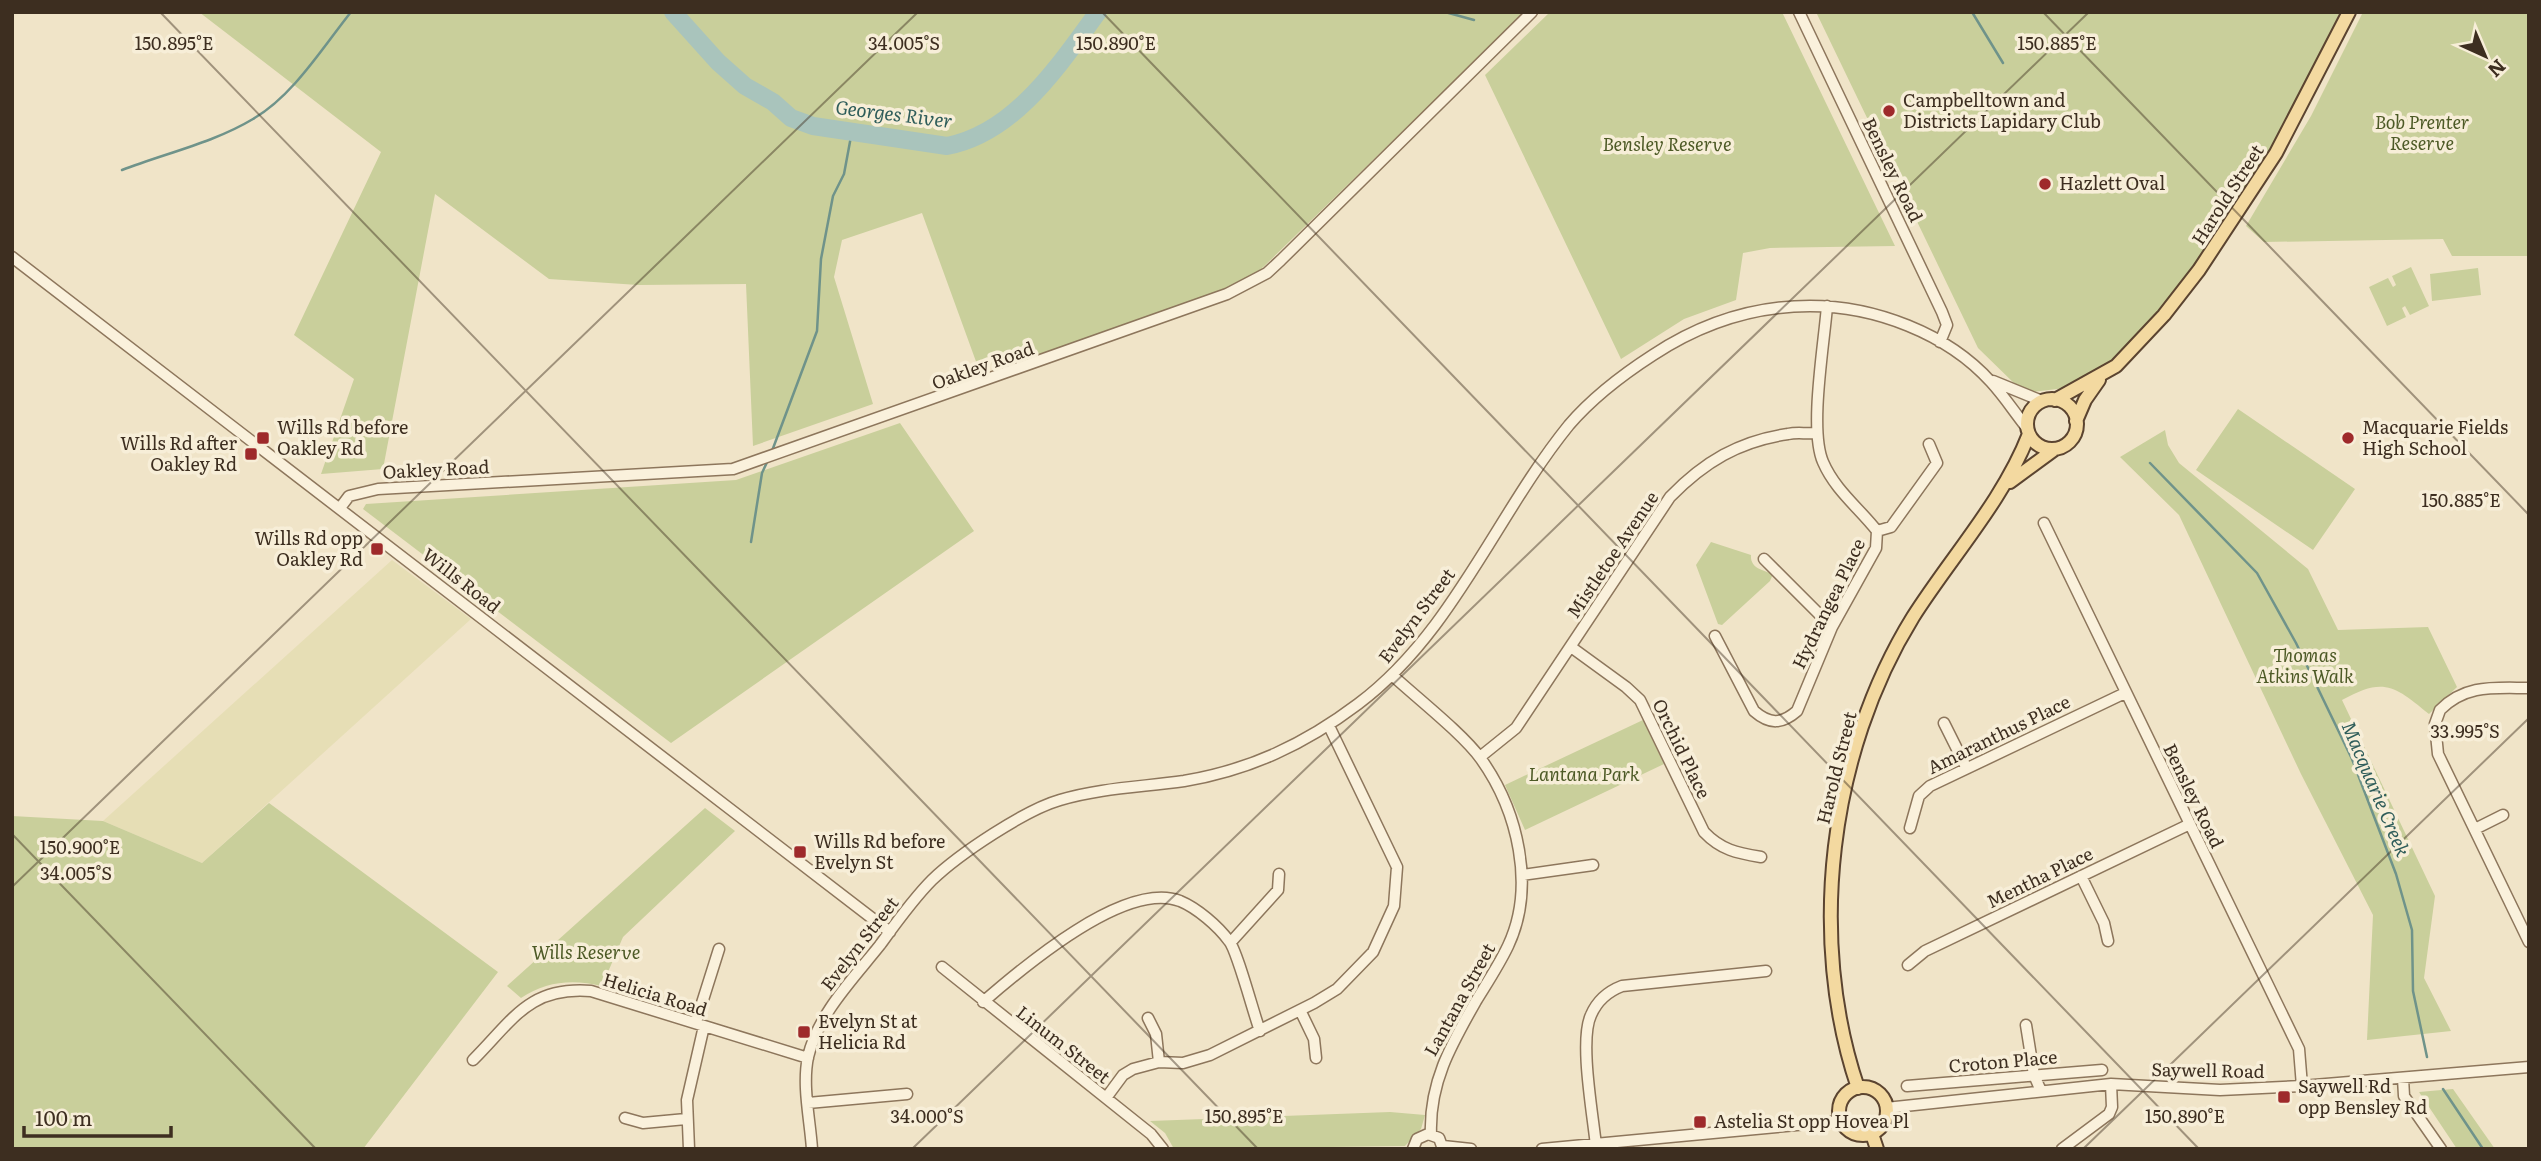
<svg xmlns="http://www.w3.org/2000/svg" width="2541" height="1161" viewBox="0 0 2541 1161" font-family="Literata,serif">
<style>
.farmland{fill:#e6deb5}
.green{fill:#c9cf9b}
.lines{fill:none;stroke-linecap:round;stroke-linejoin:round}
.stream{stroke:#6f938a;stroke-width:2.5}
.river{stroke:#a9c4bc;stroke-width:18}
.minor-casing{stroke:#8d765c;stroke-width:13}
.major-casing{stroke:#5b4430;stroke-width:16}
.minor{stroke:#faf1dc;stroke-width:10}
.major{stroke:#f3d9a0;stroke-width:12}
.ticks{fill:none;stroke:#3d2e20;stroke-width:2;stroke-opacity:0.45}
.poi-dot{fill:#9e2a2b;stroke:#f7eed8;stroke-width:2.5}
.labels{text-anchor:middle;stroke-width:7;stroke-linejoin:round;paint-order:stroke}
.poi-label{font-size:18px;fill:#3d2e20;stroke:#f7eed8;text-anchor:start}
.park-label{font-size:18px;font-style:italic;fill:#4d5a26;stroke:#f7eed8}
.street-label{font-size:18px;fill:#3d2e20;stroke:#f7eed8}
.water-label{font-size:19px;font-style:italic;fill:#2f5d5a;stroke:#f7eed8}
.ticks-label{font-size:18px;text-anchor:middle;fill:#3d2e20;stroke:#f7eed8;stroke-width:7;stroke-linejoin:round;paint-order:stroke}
</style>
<rect width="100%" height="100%" fill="#f0e4c8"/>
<path class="farmland" d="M392,560L471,619L202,863L103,821Z"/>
<path class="green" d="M199,12H1525L1255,275L1215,293L1037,357L1035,351L978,367L922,213L842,240L834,277L873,404L753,446L746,284L638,285L549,279L435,194L383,469L321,474L354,379L294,335L381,152Z
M1550,12H1782L1895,246L1770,248L1743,253L1736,300L1684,319L1621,359L1485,75Z
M1816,12H2340L2288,124L2234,213L2146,329L2119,356L2074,387L2032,392L2019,388L1978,348Z
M2363,12H2529V256H2452L2443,239L2264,242L2246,226L2311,116Z
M2411,267L2429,306L2410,315L2405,306L2402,308L2406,317L2387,326L2369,287L2388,278L2393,287L2396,285L2392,276Z
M2478,268L2481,295L2432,301L2430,274Z
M2238,409L2355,489L2313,550L2196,470Z
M900,423L974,531L671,743L363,509L366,504L736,480Z
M2165,430L2168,445L2179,463L2308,569L2338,630L2428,627L2457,687L2429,714C2394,685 2383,677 2342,700L2435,896L2424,978L2451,1031L2367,1040L2373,915L2301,774L2179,515L2120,457Z
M1711,542L1751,555C1750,568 1762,570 1773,574L1770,581L1722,625L1718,624L1696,565Z
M1643,720L1664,764L1525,830L1505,785Z
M269,803L498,972L363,1149H12V816L103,821L202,863Z
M705,808L735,831L623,937L602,986C573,979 546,981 521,998L507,986Z
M2453,1089L2495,1149H2457L2419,1092Z
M1390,1112L1425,1115L1421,1129L1405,1146L1174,1149L1165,1133L1150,1121Z"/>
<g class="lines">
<path class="stream" d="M1445,12L1474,20
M1972,12L2003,63
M122,170C166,153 213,143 253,119C293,96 323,47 351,12
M772,451L817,331L821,259L833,196L844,174L852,131
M2150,463L2257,573L2296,643L2352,759L2396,874L2412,930L2413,991L2427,1057
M751,542L762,473L768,460
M2443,1089L2483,1149"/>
<path class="river" d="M673,12L718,62L745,86L773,102L791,118L813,126L947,146C1015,133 1059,65 1098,12"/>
<g class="minor-casing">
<path id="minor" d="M1799,12L1942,312L1947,325L1940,342
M12,257L890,932
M1827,306C1824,345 1809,430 1823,462C1835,490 1859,508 1877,531
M1993,381L2042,401
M340,508L349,496L378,489L733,469L1227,294L1267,273L1281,260L1532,12
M2044,523L2299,1049L2302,1086
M1877,531L1891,527L1937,463L1929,444
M1764,559L1832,627
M1715,636L1754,711C1770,725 1782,724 1797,711L1832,627L1876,548L1877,531
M1571,647L1626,687L1640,700L1704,832C1721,850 1737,853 1761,857
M1392,675C1417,698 1463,734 1481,759C1518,811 1536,887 1508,946C1499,965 1487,983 1476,1001C1451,1045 1429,1083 1431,1134
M2529,688C2494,688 2466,684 2440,710L2435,724L2438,754L2529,942
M1944,723L1966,767
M1480,757L1516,728L1670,497C1704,462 1739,441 1788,434C1797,432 1806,434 1815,433
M1910,828L1919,796L1930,786L2125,693
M2475,829L2503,815
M1522,875L1593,865
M2081,876L2104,923L2108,941
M1231,942L1278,890L1279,874
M1908,965L1925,951L2190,824
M942,967L1151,1134L1163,1149
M983,1002C1022,968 1125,880 1180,901C1197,908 1218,926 1229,941C1237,950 1254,1015 1260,1031
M1300,1010L1314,1039L1316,1058
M1148,1018L1156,1034L1159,1062
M696,1022L719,949
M2026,1025L2034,1075L2041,1091
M473,1060C513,1020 529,986 591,991L808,1058
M2403,1078L2404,1096L2441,1149
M1907,1086L2102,1070
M1106,1098L1123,1075L1133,1069L1159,1062L1183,1063L1210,1055L1314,1003L1337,989L1373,952L1394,906L1397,867L1329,726
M808,1103L907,1094
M1886,1108L2111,1084L2220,1090L2302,1086L2529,1067
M625,1118L643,1123L686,1119
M1443,1146L1471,1149
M1596,1146C1593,1115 1579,1040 1591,1015C1597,1001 1609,991 1622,986L1766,971
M689,1149L687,1100L704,1026
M812,1149C810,1119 802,1086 808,1057C818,1014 853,979 880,945C896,923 913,899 932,880C959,854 1025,810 1060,800C1100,788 1142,787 1184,781C1250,770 1305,744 1358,704C1453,633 1496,515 1569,425C1593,397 1622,375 1653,355C1700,324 1753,306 1810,306C1874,306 1947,333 1991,382C2004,396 2015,413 2027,428
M1413,1149L1417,1139L1428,1134L1439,1138L1443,1149
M1542,1149L1840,1121
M2062,1149L2109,1114L2112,1107L2111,1084"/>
</g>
<g class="major-casing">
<path id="major" d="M2027 424a25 25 0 1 1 50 0a25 25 0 1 1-50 0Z
M2055,400L2116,366L2164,315L2199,270L2276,153L2349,12
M2076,421L2085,400L2099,380
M2010,482L2055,449
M1839 1111a24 24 0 1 1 48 0a24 24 0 1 1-48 0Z
M1858,1088C1807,938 1829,753 1913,617C1951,557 2003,501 2029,434
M1872,1134L1877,1149"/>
</g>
<use href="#minor" class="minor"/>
<use href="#major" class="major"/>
</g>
<path class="ticks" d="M160,12L1258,1149M1102,12L2199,1149M2043,12L2529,515M12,834L316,1149M12,887L918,12M912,1149L2089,12M2083,1149L2529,718"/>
<g class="poi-dot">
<circle cx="1889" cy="111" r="7"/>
<circle cx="2045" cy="184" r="7"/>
<rect x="256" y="431" width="14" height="14" rx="3.5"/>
<circle cx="2348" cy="438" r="7"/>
<rect x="244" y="447" width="14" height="14" rx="3.5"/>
<rect x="370" y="542" width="14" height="14" rx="3.5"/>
<rect x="793" y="845" width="14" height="14" rx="3.5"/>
<rect x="797" y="1025" width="14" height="14" rx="3.5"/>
<rect x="2277" y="1090" width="14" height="14" rx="3.5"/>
<rect x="1693" y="1115" width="14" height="14" rx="3.5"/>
</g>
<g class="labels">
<g class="poi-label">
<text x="1903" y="107">Campbelltown and<tspan x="1903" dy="21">Districts Lapidary Club</tspan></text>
<text x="2059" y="190">Hazlett Oval</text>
<text x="277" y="434">Wills Rd before<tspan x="277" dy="21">Oakley Rd</tspan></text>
<text x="2362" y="434">Macquarie Fields<tspan x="2362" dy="21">High School</tspan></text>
<text x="237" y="450" text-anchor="end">Wills Rd after<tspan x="237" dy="21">Oakley Rd</tspan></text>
<text x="363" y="545" text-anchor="end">Wills Rd opp<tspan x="363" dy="21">Oakley Rd</tspan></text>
<text x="814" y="848">Wills Rd before<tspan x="814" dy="21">Evelyn St</tspan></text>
<text x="818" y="1028">Evelyn St at<tspan x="818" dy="21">Helicia Rd</tspan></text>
<text x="2298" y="1093">Saywell Rd<tspan x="2298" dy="21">opp Bensley Rd</tspan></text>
<text x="1714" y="1128">Astelia St opp Hovea Pl</text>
</g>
<g class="park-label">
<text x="2422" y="129">Bob Prenter<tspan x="2422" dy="21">Reserve</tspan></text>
<text x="1667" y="151">Bensley Reserve</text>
<text x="2305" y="662">Thomas<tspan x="2305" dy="21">Atkins Walk</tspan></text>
<text x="1584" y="781">Lantana Park</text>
<text x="586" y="959">Wills Reserve</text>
</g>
<g class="street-label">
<text transform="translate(1892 170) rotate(64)" y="6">Bensley Road</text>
<text transform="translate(2228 195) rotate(-57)" y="6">Harold Street</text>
<text transform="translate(983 366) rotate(-20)" y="6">Oakley Road</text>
<text transform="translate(436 470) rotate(-3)" y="6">Oakley Road</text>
<text transform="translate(1613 555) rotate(-56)" y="6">Mistletoe Avenue</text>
<text transform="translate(461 581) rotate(38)" y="6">Wills Road</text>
<text transform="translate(1829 604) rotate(-64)" y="6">Hydrangea Place</text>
<text transform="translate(1417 616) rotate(-53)" y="6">Evelyn Street</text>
<text transform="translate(1999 735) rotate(-26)" y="6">Amaranthus Place</text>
<text transform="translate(1681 749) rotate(64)" y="6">Orchid Place</text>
<text transform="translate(1837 768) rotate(-76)" y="6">Harold Street</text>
<text transform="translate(2193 796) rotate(64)" y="6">Bensley Road</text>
<text transform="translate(2040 878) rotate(-26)" y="6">Mentha Place</text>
<text transform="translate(860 944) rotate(-52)" y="6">Evelyn Street</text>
<text transform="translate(655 995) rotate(17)" y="6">Helicia Road</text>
<text transform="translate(1460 1000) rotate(-61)" y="6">Lantana Street</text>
<text transform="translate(1063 1045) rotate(38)" y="6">Linum Street</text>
<text transform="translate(2003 1062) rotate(-5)" y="6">Croton Place</text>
<text transform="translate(2208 1071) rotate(1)" y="6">Saywell Road</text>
</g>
<g class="water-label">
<text transform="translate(894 114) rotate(7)" y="7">Georges River</text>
<text transform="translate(2376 789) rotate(67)" y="7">Macquarie Creek</text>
</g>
</g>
<g class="ticks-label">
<text x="904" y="50">34.005°S</text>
<text x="174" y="50">150.895°E</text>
<text x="1116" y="50">150.890°E</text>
<text x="2057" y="50">150.885°E</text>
<text x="2461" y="507">150.885°E</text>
<text x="2465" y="738">33.995°S</text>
<text x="80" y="854">150.900°E</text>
<text x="76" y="880">34.005°S</text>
<text x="1244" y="1123">150.895°E</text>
<text x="2185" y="1123">150.890°E</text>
<text x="927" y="1123">34.000°S</text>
</g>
<rect width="2541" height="1161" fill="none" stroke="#3d2e20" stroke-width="28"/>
<g transform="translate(2485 56) rotate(136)" stroke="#f7eed8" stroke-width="5" paint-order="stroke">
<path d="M0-5L12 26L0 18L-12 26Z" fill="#3d2e20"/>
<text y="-10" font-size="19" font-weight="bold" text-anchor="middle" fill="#3d2e20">N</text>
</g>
<path d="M24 1126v10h147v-10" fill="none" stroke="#3d2e20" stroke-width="3.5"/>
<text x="35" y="1126" font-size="21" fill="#3d2e20" stroke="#f7eed8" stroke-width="5" paint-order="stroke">100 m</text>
</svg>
